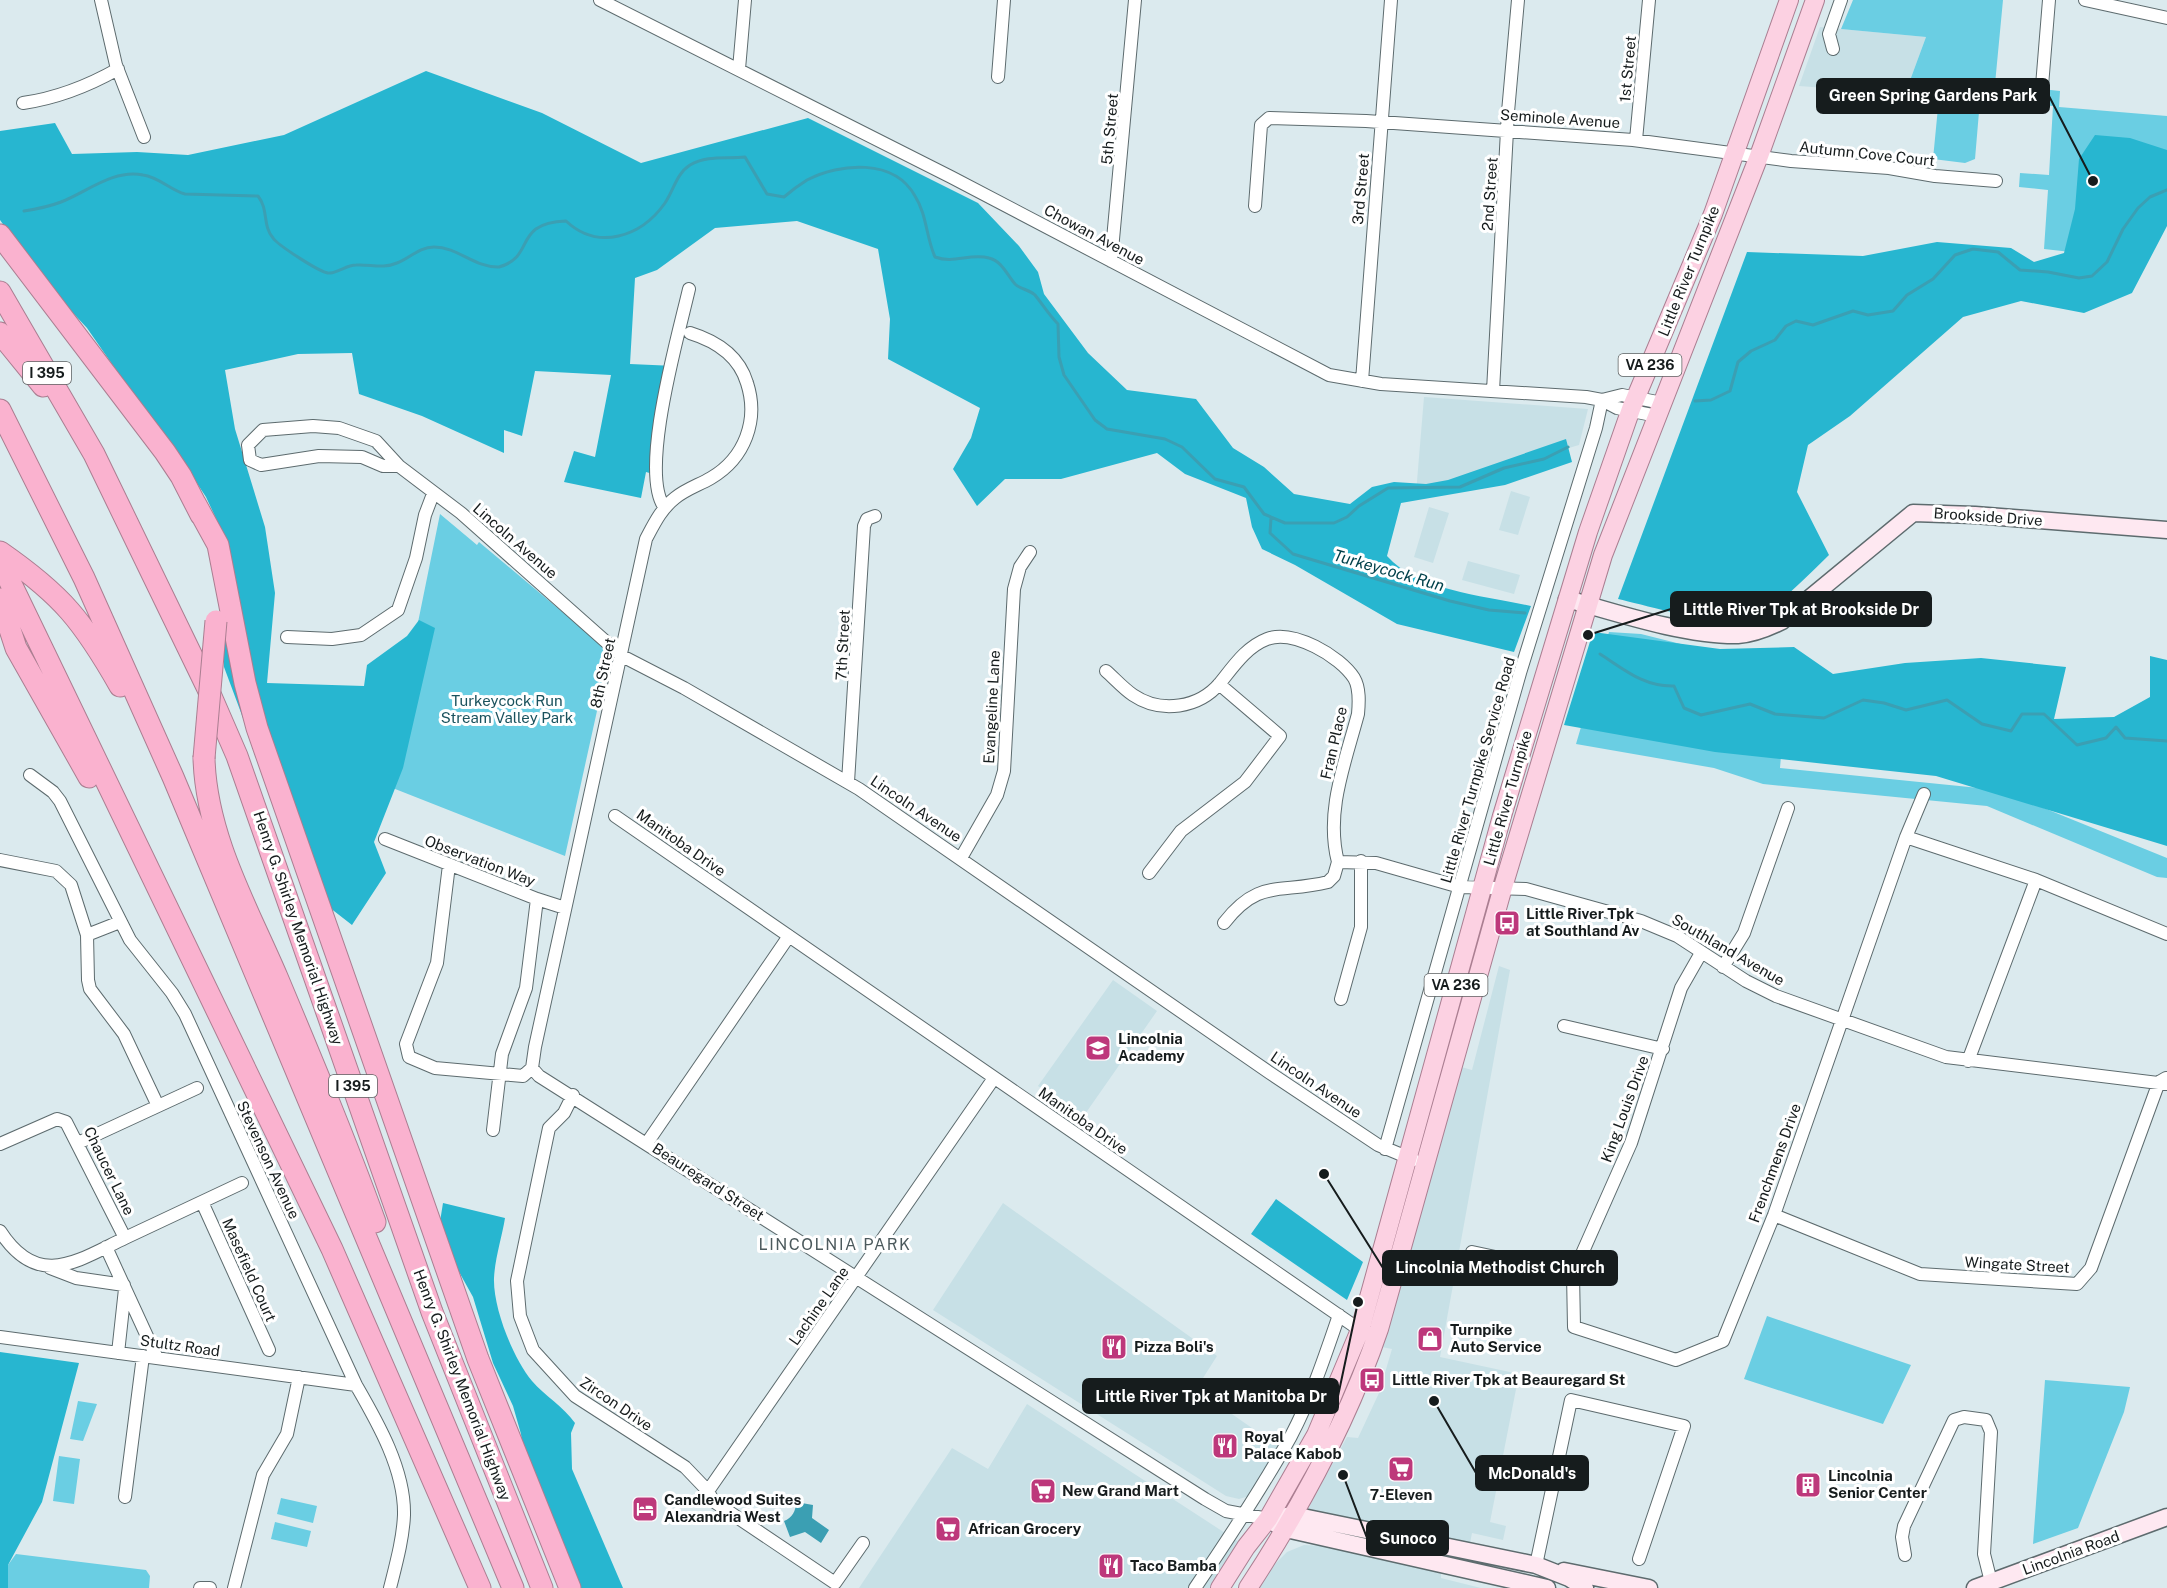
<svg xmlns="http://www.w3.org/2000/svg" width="2167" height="1588" viewBox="0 0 2167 1588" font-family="'Public Sans',sans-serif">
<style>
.built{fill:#c7e0e6}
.green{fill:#6acee3}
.forest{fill:#27b6d0}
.water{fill:#3b9fb3}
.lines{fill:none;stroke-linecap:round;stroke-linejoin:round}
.stream{stroke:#3b9fb3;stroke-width:3}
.street-casing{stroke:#5d6b6e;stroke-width:14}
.secondary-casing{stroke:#5d6b6e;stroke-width:19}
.primary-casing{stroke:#aa7e91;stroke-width:20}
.highway-casing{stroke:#aa7e91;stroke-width:23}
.street{stroke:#fff;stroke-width:12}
.secondary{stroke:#fee8f1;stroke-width:16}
.primary{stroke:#fcd1e2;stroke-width:18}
.highway{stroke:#fab2cf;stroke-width:21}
.highway-bridge-casing{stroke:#aa7e91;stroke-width:23;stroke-linecap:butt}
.highway-bridge{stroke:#fab2cf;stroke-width:21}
.labels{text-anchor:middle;stroke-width:6;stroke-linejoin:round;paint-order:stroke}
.shield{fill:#fff;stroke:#5c6061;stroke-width:1.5}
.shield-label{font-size:14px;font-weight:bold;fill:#161c1d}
.street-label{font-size:15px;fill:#161c1d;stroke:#fff}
.park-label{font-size:15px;fill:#1a525d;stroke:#fff}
.poi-label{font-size:15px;font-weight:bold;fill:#161c1d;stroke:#fff;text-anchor:start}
.water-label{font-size:16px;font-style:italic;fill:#00404a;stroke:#fff}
.neighbourhood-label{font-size:16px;letter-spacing:1.5px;fill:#4c5a5d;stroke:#fff}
.leader{fill:none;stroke:#161c1d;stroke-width:2}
.callout-dot{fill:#161c1d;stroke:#fff;stroke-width:2}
.callout{fill:#161c1d;stroke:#161c1d;stroke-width:2}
.callout-label{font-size:16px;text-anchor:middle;font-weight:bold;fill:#fff}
</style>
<rect width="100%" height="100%" fill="#dbeaee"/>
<path class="built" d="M1820,27L1926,37L1905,94L1799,86Z
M1424,397L1588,409L1579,445L1416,493Z
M1511,491L1530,497L1518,535L1499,530Z
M1429,507L1449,513L1433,563L1414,557Z
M1468,561L1520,575L1514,594L1462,580Z
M1499,966L1510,970L1440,1357L1519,1374L1490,1522L1506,1526L1503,1540L1472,1533L1470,1543L1307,1511L1347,1437L1358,1438L1379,1393L1392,1349L1382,1347L1454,1065L1472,1070Z
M1113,980L1157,1011L1083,1117L1038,1086Z
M1003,1203L1217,1356L1196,1389L1279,1447L1249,1496L1239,1499L1226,1496L933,1310Z
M1027,1404L1242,1544L1212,1588H859L952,1448L988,1469Z
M1304,1545L1322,1546L1441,1572V1578L1481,1588H1258L1273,1566L1287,1552Z"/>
<path class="green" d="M1853,0H2003L1995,84L2060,91L2059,107L2167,116V191L2089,254L2044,249L2048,190L2019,187L2020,173L2049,175L2053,106L1980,100L1975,159L1965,163L1933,159L1939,97L1905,94L1926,37L1841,29Z
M440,514L477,545L479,542L610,652L565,856L385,785Z
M1609,632L1641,634L1788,671L1780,768L1999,790L2167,858V878L2157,877L1987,806L1763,784L1714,768L1576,744Z
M1767,1316L1911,1365L1883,1424L1744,1379Z
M2045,1380L2130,1387L2124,1412L2078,1528L2033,1544Z
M78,1401L97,1404L83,1441L70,1439Z
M59,1456L80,1459L74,1504L53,1501Z
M281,1498L317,1506L313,1523L277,1514Z
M275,1522L311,1531L307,1547L271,1539Z
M16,1554L146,1570L150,1576L149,1588H8V1565Z"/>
<path class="forest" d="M426,71L542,113L641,163L808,118L978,203L1019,246L1038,272L1044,294L1088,353L1127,390L1196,399L1233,448L1264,467L1294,494L1350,504L1372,487L1394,482L1426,484L1448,480L1566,439L1572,462L1505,485L1401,503L1387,556C1418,591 1486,596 1531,606L1514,652L1397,624L1295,565L1262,549L1252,527L1246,498L1185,474L1157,453L1061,479H1005L977,506L953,469L971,438L980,408L888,359L890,319L878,249L797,221L715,228L657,270L635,278L630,364L675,366L653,474L646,472L641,498L564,482L574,451L595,457L611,375L535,371L522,436L504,430V453L422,416L359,394L352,353L298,354L225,370L235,429L265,527L275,593L267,683L364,686L367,665L407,636L419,620L435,628L403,768L374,842L386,873L352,925L307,890L224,667L220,527L206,497L162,430L139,403L87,328L46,284L0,220V131L55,123L72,154L137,152L188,155L284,135Z
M2095,135L2130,138L2167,150V226L2132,293L2084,313L2021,301L1963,317L1850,416L1808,445L1797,492L1829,555C1805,578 1781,605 1750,619C1726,629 1645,605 1618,599L1747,252L1863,256L1937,242L2011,248L2034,262L2064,253L2075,209L2079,159Z
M1593,632L1720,649L1794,647L1833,674L1905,663L1981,658L2066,667L2054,719L2114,717L2150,697V656L2167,660V846L1936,776L1715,752L1564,725Z
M1276,1199L1363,1262L1347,1300L1251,1234Z
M443,1203L505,1218C502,1237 495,1258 494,1278C493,1308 513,1358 532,1381C545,1396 563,1406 575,1423L571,1433L572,1469L623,1588H567L528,1488L521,1434L513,1406L493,1363L473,1297L438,1234Z
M0,1352L79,1363L42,1502L8,1565V1588H0Z"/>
<path class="water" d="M796,1502L813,1505L812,1518L829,1530L821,1543L805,1532L790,1537L784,1521C792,1518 796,1511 796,1502Z"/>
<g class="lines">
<path class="stream" d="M24,211C37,209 48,207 61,202C87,192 113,169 143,175C159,177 170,190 185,194L258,196C269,210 262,225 273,238C278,245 323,275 330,273C339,272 347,265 356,265C370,264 383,269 397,263C410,258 419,247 434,247C458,247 475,268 499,267C536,257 512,223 566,221C598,251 641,237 665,203C674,190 676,174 690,165C707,155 726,159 745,157L767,194L784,197C791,191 799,185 807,180C840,163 894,158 915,196C927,215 926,237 935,257C954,264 970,253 989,258C1002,261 1007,275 1015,284C1020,289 1030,290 1035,295C1043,305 1049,315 1058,324L1059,357L1064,375L1095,420L1107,429L1165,439L1182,447L1215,479L1244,487L1264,514L1285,523H1334L1347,517L1359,506L1388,488L1460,487L1504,468L1544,459L1568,447
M1695,401L1711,400L1730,391L1738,362L1751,351L1775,340L1786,326L1796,321L1813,325L1853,311L1868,315L1893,311L1907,295L1933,279L1955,255L1973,249L1998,252L2020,270L2048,272L2079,278L2092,276L2107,262L2123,229L2138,208L2150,197L2167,190
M1271,518L1270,533L1293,554L1450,601L1489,610L1525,613
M1600,654C1625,670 1644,687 1674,686L1684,708L1701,715L1750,704L1775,714L1824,718L1863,700L1884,703L1906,710L1947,700L1982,724L2011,731L2022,714H2044L2077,745L2106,738L2116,727L2125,738L2167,741"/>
<g class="street-casing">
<path id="street" d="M101,0L116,65L144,137
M600,0L951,177L1329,375L1381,384L1586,397L1602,400L1617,408L1657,416
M2085,0L2167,18
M1833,49L1829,34L1841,0
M739,69L745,0
M998,77L1004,0
M2042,86L2049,0
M23,103C58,98 88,86 118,69
M1636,140L1649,0
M1255,206L1261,125L1269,118L1366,121L1633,140L1791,161L1889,168L1935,176L1996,181
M1111,261L1135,0
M1362,381L1391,0
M1493,391L1508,112L1518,0
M1602,400L1622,395L1662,403
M399,466H383L362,457L319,456L261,465L250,460L248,445L263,430L313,426L339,428L376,441L399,466L461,513L622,656L684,688L859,789L1270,1073L1378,1145L1414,1160
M665,508C638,474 679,333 689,289
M287,637L332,639L361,635L398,610L416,558L425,515L433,494
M1106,671C1115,679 1124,689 1133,695C1161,714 1199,708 1220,683C1233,667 1246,647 1267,639C1293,629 1340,656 1354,678C1360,688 1359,703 1358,714C1345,763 1325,812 1338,862
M30,775L53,792L60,801L130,940L172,993L185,1014L356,1385C378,1423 405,1470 404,1515C403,1539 396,1564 390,1588
M848,782L864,526L867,519L875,516
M615,816L1360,1330
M1906,837L2036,880L2167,934
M385,839L537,899L565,908
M961,858L997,795L1004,771L1014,589L1020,567L1030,552
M0,860L56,871L71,885L87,935L88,980L90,989L124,1034L158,1106
M449,865L437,963L406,1044L409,1057L435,1068L523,1076L532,1068
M1149,873L1181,831L1245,782L1280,736L1219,684
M1224,923C1259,878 1280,894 1328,882L1334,876L1338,862L1376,863L1460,887L1526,889L1641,921L1677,936L1746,981L1776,996L1946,1057L2167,1084
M87,935L120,922
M1701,953L1681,988L1631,1143L1573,1274L1574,1327L1676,1360L1723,1341L1774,1215L1906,837L1924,794
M1723,967L1744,933L1788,808
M1341,999L1361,927V861
M1564,1026L1663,1049
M1968,1061L2036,880
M532,1068L539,1076L1205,1499L1226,1511L1268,1519
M532,1068L535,1047L646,539C654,524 661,509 675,498C686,489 699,485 711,478C745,458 759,420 747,383C739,356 716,341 690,333
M573,1095L564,1113L549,1128L517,1281L520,1316L533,1350L575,1396L685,1467L708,1491L713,1501L835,1583L863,1543
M493,1130L502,1054L526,988L537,899
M78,1143L197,1088
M647,1143L789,936
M0,1144L57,1119L66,1122L125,1238C77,1261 38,1290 0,1231
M1385,1149L1520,673L1596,428L1602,400
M202,1202L269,1350
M1774,1215L1920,1274L2077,1284L2091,1268L2159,1082L2166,1078
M125,1238L242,1183
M106,1247L157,1358
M1472,1252L1573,1274
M50,1268L76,1278L124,1285
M0,1337L356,1385
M118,1353L125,1289
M708,1491L994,1078
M125,1497L143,1356
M1905,1555L1902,1537L1904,1526L1954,1420L1964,1417L1986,1420L1991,1432L1984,1554L1991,1582
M1536,1565L1571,1400L1684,1426L1639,1559
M200,1588H210
M234,1588L263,1475L287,1434L299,1377
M1195,1588C1229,1538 1262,1488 1291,1436C1311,1398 1325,1356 1339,1315"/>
</g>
<g class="secondary-casing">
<path id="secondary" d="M1567,599C1617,613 1686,636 1738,635C1754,634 1768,628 1782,621L1913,513L1975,515L2167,530
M1268,1519L1293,1515L1536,1565L1569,1578L1585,1588
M1274,1523L1286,1529L1547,1588
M1564,1571L1649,1588
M1975,1588L2167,1517"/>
</g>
<g class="primary-casing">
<path id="primary" d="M1220,1588L1246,1547L1268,1519L1316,1435L1360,1330L1502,816L1588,532L1631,409L1713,214L1789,0
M1248,1588C1301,1507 1348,1421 1379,1329L1503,887L1603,555L1759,156L1815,0"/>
</g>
<g class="highway-casing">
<path id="highway" d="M0,235L165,452L181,476L201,515
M0,292L94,454L207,687L237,756L432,1312L542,1588
M0,333L43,386
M0,410L84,578L173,777L513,1588
M195,503L218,545L245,683L257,728L478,1359L570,1588
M0,552C62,595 83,621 120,686
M0,561L332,1249L480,1588
M0,599L16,648L89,777
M204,758C206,836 247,907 277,977C311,1058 345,1139 375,1222"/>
</g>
<use href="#street" class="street"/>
<use href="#secondary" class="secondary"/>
<use href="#primary" class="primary"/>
<use href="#highway" class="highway"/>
<g class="highway-bridge-casing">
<path id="highway-bridge" d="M204,758L216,621"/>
</g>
<use href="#highway-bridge" class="highway-bridge"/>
</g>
<defs>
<g id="bus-square" transform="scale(1.35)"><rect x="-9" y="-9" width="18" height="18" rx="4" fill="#bd387b" stroke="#fff"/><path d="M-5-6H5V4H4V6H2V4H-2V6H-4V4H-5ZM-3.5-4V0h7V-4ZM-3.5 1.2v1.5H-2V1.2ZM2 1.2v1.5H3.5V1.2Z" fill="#fff"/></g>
<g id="school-square" transform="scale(1.35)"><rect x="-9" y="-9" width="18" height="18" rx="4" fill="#bd387b" stroke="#fff"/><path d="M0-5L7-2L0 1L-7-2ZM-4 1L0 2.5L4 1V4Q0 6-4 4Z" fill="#fff"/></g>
<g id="shop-square" transform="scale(1.35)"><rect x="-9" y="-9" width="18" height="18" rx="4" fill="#bd387b" stroke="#fff"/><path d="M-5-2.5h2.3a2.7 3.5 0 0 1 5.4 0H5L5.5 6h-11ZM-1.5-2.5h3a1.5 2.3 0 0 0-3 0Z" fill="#fff"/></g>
<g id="restaurant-square" transform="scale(1.35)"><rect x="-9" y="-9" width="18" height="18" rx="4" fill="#bd387b" stroke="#fff"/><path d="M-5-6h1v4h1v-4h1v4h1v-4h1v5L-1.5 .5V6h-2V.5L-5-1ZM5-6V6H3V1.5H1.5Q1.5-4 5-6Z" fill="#fff"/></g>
<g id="supermarket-square" transform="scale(1.35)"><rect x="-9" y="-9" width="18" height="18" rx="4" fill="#bd387b" stroke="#fff"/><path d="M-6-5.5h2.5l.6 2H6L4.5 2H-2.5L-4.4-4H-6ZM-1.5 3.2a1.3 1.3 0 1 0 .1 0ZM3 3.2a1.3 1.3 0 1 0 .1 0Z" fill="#fff"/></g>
<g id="building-square" transform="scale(1.35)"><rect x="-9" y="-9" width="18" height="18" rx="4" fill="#bd387b" stroke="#fff"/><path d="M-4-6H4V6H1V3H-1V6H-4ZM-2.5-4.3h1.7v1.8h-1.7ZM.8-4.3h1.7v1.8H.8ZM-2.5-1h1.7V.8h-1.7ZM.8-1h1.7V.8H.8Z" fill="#fff"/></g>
<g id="hotel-square" transform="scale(1.35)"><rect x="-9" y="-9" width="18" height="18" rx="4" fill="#bd387b" stroke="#fff"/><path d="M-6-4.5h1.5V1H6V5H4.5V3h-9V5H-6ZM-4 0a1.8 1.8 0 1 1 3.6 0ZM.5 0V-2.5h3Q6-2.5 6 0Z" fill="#fff"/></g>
</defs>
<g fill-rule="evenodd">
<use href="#bus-square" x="1507" y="923"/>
<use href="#school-square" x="1098" y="1048"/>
<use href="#shop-square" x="1430" y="1339"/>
<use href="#restaurant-square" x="1114" y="1347"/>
<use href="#bus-square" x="1372" y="1380"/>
<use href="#restaurant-square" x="1225" y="1446"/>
<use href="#supermarket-square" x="1401" y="1469"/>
<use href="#building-square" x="1808" y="1485"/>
<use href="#supermarket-square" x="1043" y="1491"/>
<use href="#hotel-square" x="645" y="1509"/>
<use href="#supermarket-square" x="948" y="1529"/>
<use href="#restaurant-square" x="1111" y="1566"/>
</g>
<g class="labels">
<g class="shield">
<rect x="1618.5" y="354" width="63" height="22" rx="4.5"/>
<rect x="23" y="362" width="48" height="22" rx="4.5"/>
<rect x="1424.5" y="974" width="63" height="22" rx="4.5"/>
<rect x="329" y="1075" width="48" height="22" rx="4.5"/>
</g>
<g class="shield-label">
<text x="1650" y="370">VA 236</text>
<text x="47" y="378">I 395</text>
<text x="1456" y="990">VA 236</text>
<text x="353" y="1091">I 395</text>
</g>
<g class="street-label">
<text transform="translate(1628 69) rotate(-85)" y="5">1st Street</text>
<text transform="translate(1560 119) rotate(4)" y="5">Seminole Avenue</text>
<text transform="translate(1110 129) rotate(-85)" y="5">5th Street</text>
<text transform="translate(1867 154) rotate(6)" y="5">Autumn Cove Court</text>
<text transform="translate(1361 189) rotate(-85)" y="5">3rd Street</text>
<text transform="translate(1490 194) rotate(-86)" y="5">2nd Street</text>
<text transform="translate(1094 235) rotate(28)" y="5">Chowan Avenue</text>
<text transform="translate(1689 271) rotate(-68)" y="5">Little River Turnpike</text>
<text transform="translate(1988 517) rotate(4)" y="5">Brookside Drive</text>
<text transform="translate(515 541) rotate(41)" y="5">Lincoln Avenue</text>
<text transform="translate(843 645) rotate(-87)" y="5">7th Street</text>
<text transform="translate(603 673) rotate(-78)" y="5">8th Street</text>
<text transform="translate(992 707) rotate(-87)" y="5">Evangeline Lane</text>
<text transform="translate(1334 743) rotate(-77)" y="5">Fran Place</text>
<text transform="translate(1478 770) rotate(-74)" y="5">Little River Turnpike Service Road</text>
<text transform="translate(1508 798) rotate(-74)" y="5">Little River Turnpike</text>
<text transform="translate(916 809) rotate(34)" y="5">Lincoln Avenue</text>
<text transform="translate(681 843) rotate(35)" y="5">Manitoba Drive</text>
<text transform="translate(480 861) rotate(21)" y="5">Observation Way</text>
<text transform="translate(298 928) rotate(71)" y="5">Henry G. Shirley Memorial Highway</text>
<text transform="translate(1728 950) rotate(30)" y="5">Southland Avenue</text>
<text transform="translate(1316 1085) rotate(34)" y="5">Lincoln Avenue</text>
<text transform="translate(1625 1109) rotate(-70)" y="5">King Louis Drive</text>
<text transform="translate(1083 1121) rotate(35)" y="5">Manitoba Drive</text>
<text transform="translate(268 1160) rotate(65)" y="5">Stevenson Avenue</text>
<text transform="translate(1775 1163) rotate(-70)" y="5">Frenchmens Drive</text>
<text transform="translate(109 1171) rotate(64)" y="5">Chaucer Lane</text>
<text transform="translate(708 1182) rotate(33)" y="5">Beauregard Street</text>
<text transform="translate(2017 1265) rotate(3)" y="5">Wingate Street</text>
<text transform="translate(249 1270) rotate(66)" y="5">Masefield Court</text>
<text transform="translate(819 1306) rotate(-55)" y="5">Lachine Lane</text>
<text transform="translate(180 1346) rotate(8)" y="5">Stultz Road</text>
<text transform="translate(462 1385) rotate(69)" y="5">Henry G. Shirley Memorial Highway</text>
<text transform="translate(616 1404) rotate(34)" y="5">Zircon Drive</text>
<text transform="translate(2071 1553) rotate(-20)" y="5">Lincolnia Road</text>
</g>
<g class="park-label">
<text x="507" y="706">Turkeycock Run<tspan x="507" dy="17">Stream Valley Park</tspan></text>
</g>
<g class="poi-label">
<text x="1526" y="919">Little River Tpk<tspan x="1526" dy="17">at Southland Av</tspan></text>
<text x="1118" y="1044">Lincolnia<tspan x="1118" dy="17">Academy</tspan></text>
<text x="1450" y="1335">Turnpike<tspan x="1450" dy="17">Auto Service</tspan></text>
<text x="1134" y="1352">Pizza Boli's</text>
<text x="1392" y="1385">Little River Tpk at Beauregard St</text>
<text x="1244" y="1442">Royal<tspan x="1244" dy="17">Palace Kabob</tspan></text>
<text x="1828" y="1481">Lincolnia<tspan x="1828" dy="17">Senior Center</tspan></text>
<text x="1062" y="1496">New Grand Mart</text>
<text x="1401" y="1500" text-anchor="middle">7-Eleven</text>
<text x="664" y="1505">Candlewood Suites<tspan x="664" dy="17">Alexandria West</tspan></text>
<text x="968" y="1534">African Grocery</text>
<text x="1130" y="1571">Taco Bamba</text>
</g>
<g class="water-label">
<text transform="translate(1389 570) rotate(16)" y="6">Turkeycock Run</text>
</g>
<g class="neighbourhood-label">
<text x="835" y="1250">LINCOLNIA PARK</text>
</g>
</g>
<path class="leader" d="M2093 181L2049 96M1588 635L1671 609M1324 1174L1383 1268M1358 1302L1338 1396M1434 1401L1476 1473M1343 1475L1367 1538"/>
<g class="callout-dot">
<circle cx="2093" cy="181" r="6"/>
<circle cx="1588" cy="635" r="6"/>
<circle cx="1324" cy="1174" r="6"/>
<circle cx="1358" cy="1302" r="6"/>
<circle cx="1434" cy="1401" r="6"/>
<circle cx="1343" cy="1475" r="6"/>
</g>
<g class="callout">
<rect x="1817" y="79" width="232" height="34" rx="6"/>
<rect x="1671" y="592" width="260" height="34" rx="6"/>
<rect x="1383" y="1251" width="234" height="34" rx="6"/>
<rect x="1083" y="1379" width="255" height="34" rx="6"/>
<rect x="1476" y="1456" width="112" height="34" rx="6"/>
<rect x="1367" y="1521" width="81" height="34" rx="6"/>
</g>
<g class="callout-label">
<text x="1933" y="101">Green Spring Gardens Park</text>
<text x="1801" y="615">Little River Tpk at Brookside Dr</text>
<text x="1500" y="1273">Lincolnia Methodist Church</text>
<text x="1211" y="1402">Little River Tpk at Manitoba Dr</text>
<text x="1532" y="1479">McDonald's</text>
<text x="1408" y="1544">Sunoco</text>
</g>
</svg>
